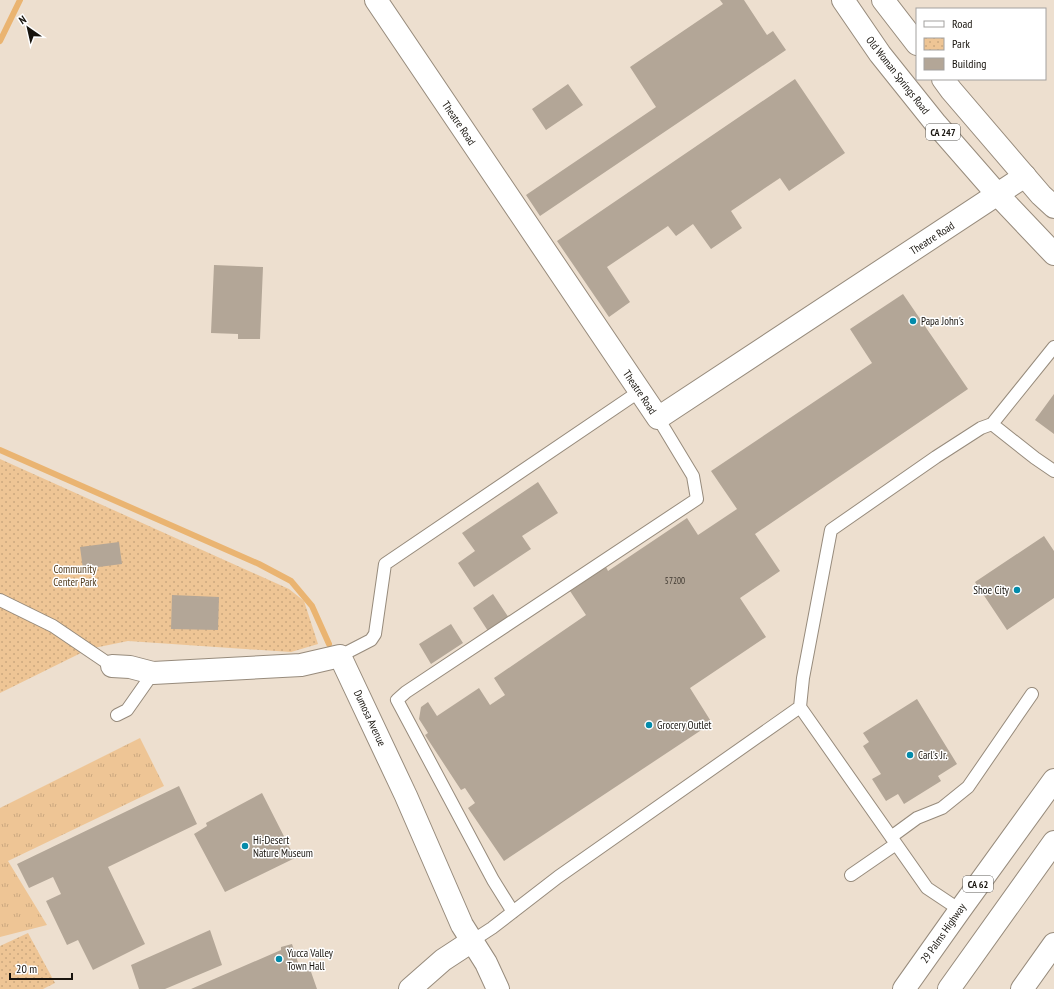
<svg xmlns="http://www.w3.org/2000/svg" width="1054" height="989" viewBox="0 0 1054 989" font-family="'PT Sans Narrow',sans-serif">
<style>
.grass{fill:url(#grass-tufts)}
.park{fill:url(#park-dots)}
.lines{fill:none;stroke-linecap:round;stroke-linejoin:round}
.stream{stroke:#eab471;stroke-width:6}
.building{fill:#b3a697}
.service-casing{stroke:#978b7c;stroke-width:14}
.minor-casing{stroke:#978b7c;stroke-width:24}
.primary-casing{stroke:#978b7c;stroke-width:24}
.service{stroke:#fff;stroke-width:12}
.minor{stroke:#fff;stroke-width:22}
.primary{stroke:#fff;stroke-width:22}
.poi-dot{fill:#038baa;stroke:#fff;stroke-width:1.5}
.labels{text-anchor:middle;stroke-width:3;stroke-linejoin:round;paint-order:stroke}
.number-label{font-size:9px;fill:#3f3830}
.shield{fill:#fff;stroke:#5d5a56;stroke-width:1}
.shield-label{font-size:10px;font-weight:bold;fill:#18140e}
.street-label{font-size:11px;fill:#18140e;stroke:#fff}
.poi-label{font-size:11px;fill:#18140e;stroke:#fff;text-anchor:start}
.park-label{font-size:11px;fill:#4f391b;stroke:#fff}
</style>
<defs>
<pattern id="grass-tufts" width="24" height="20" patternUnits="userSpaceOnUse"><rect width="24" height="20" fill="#eec595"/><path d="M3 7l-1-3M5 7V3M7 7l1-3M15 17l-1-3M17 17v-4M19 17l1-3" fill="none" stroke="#cba87f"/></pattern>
<pattern id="park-dots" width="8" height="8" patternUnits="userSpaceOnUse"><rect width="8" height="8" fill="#eec595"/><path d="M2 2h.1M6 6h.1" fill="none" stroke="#cba87f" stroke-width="1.8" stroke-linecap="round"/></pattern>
</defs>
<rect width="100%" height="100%" fill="#eddfcf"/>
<path class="grass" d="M140,738L164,786L8,861L47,925L0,937V808Z"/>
<path class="park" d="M0,459L289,589L304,601L318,644L291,652L128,641L89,649L0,693Z
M28,933L55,983L43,989H0V946Z"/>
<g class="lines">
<path class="stream" d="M0,41L20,0
M0,450L259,564L291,581L312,606L329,644"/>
</g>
<path class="building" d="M720,0H744L767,35L773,31L786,50L540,216L526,195L656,107L630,67L723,4Z
M795,79L845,153L789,191L780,178L731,211L742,228L711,249L693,224L676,236L668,226L607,267L630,302L609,317L557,241Z
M568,84L583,105L546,130L532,109Z
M214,265L263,267L260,339H238V334L211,333Z
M903,294L968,389L755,534L780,571L740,598L766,637L690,688L712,723L504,861L468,808L475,803L465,788L461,790L425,735L428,733L419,719L421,707L428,702L437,716L479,688L490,705L505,695L494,678L586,615L570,591L606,567L608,571L687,518L698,535L737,509L711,471L872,363L850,329Z
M1054,394V434L1035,420Z
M538,482L558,513L522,536L531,549L474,587L458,563L475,551L462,533Z
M1044,536L1054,551V598L1007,630L975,582Z
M119,542L122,564L83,569L80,547Z
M493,594L509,618L488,631L473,608Z
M172,595L219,597L218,630L171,629Z
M451,624L463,643L431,664L419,644Z
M917,699L957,764L938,776L941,781L904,804L898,794L886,801L872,779L881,774L863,746L869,742L863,733Z
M179,786L197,824L108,867L145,944L93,970L78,940L67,945L46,901L61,894L53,877L29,888L17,864Z
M262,793L295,858L225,892L194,834L207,826L206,823Z
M210,930L222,965L165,989H139L131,965Z
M292,944L301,972L310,969L317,989H191L281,950V947Z"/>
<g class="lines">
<g class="service-casing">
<path id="service" d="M992,424L1035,458L1054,471
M0,600L53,626L112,666
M340,656L371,640L375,634L385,564L640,391
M800,707L927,888L960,910
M117,715L127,710L153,673
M891,837L917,818L942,808L968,787L1032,694
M851,875L896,844
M513,912L493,880L397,700L406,692L697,499L693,476L658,418
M472,941L492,928L558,877L800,707L803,678L831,530L936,457L981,428L992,424L1054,347"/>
</g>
<g class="minor-casing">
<path id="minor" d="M376,0L658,418L1025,176
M112,666L130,667L153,673L301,665L340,656L406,796L462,925L486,963L498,989
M410,989L443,960L472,941
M1022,989L1054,944"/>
</g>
<g class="primary-casing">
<path id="primary" d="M843,0L880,54L936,124L998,195L1054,254
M883,0L917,44
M943,79L951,90L1041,195L1054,207
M904,989L960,910L1054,780
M949,989L1054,842"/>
</g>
<use href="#service" class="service"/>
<use href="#minor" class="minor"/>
<use href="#primary" class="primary"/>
</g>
<g class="poi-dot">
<circle cx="913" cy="321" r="4"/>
<circle cx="1017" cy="590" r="4"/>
<circle cx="649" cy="725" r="4"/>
<circle cx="910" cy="755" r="4"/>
<circle cx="245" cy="846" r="4"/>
<circle cx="279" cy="959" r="4"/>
</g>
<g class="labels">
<g class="number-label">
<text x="675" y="584">57200</text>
</g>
<g class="shield">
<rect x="926" y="124" width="34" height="16" rx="3"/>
<rect x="963" y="876" width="30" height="16" rx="3"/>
</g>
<g class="shield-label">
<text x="943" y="136">CA 247</text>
<text x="978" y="888">CA 62</text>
</g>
<g class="street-label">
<text transform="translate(898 75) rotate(52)" y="4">Old Woman Springs Road</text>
<text transform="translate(459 123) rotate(56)" y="4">Theatre Road</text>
<text transform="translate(932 238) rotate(-33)" y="4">Theatre Road</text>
<text transform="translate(640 392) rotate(56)" y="4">Theatre Road</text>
<text transform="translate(370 718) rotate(65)" y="4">Dumosa Avenue</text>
<text transform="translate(943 933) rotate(-55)" y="4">29 Palms Highway</text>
</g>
<g class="poi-label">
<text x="921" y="325">Papa John's</text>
<text x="1009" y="594" text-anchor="end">Shoe City</text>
<text x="657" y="729">Grocery Outlet</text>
<text x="918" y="759">Carl's Jr.</text>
<text x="253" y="844">Hi-Desert<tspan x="253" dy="13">Nature Museum</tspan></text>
<text x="287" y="957">Yucca Valley<tspan x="287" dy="13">Town Hall</tspan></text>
</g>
<g class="park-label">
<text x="75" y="573">Community<tspan x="75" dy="13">Center Park</tspan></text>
</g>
</g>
<rect x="916" y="8" width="130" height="72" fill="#ffffff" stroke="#a3a19f"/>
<rect x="924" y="21" width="20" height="6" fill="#ffffff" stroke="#a3a19f"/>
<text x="952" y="28" font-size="12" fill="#18140e">Road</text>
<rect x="924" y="38" width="20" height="12" fill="url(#park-dots)" stroke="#a3a19f"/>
<text x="952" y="48" font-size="12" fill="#18140e">Park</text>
<rect x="924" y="58" width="20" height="12" fill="#b3a697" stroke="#a3a19f"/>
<text x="952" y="68" font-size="12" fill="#18140e">Building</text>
<g transform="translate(28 28) rotate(326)" stroke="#ffffff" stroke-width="3" paint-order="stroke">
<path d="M0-3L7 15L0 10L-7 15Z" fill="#18140e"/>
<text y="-6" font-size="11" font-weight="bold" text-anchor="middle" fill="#18140e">N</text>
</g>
<path d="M10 973v6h62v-6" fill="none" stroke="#18140e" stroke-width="2"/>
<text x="16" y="973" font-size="12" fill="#18140e" stroke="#ffffff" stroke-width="3" paint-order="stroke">20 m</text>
</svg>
